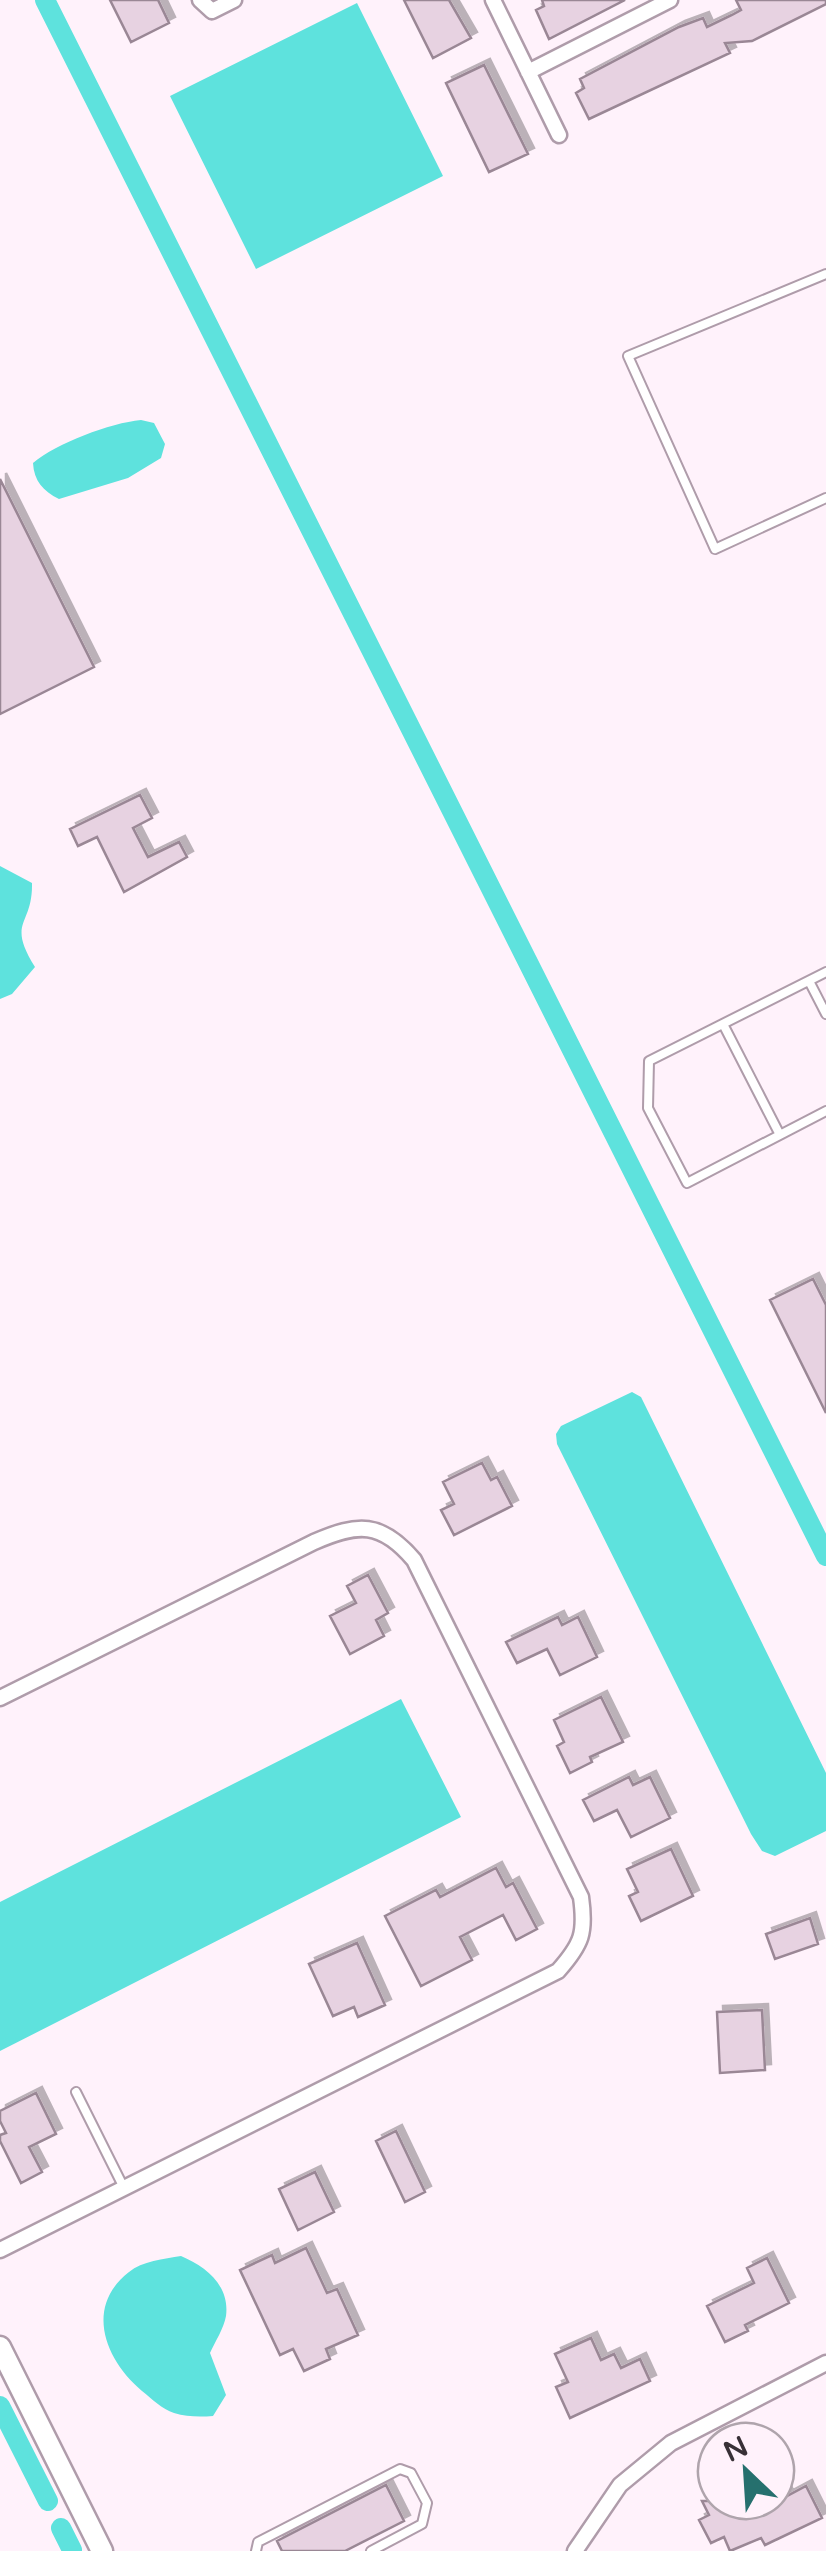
<svg xmlns="http://www.w3.org/2000/svg" width="826" height="2551" viewBox="0 0 826 2551" font-family="'Varela Round',sans-serif">
<style>
.water{fill:#5ee2dd}
.lines{fill:none;stroke-linecap:round;stroke-linejoin:round}
.canal{stroke:#5ee2dd;stroke-width:20}
.building{fill:#e7d2e1;stroke:#9a8795;stroke-width:2.5;filter:url(#shadow)}
.lane-casing{stroke:#af9caa;stroke-width:12}
.street-casing{stroke:#af9caa;stroke-width:19}
.secondary-casing{stroke:#af9caa;stroke-width:25}
.lane{stroke:#fff;stroke-width:8}
.street{stroke:#fff;stroke-width:14}
.secondary{stroke:#fff;stroke-width:20}
</style>
<defs>
<filter id="shadow"><feDropShadow dx="6" dy="-6" stdDeviation="0" flood-color="#0004"/></filter>
</defs>
<rect width="100%" height="100%" fill="#fff2fb"/>
<path class="water" d="M357,3L443,176L256,269L170,96Z
M141,420L154,423L165,444L161,458L128,478L59,499C43,491 34,481 33,463C57,443 110,423 141,420Z
M0,866L32,883C33,927 6,920 35,967L12,994L0,999Z
M632,1392L641,1397L826,1773V1831L775,1856L762,1851L751,1834L557,1444L556,1434L561,1426Z
M401,1699L461,1817L0,2051V1902Z
M181,2256C205,2266 230,2285 226,2316C224,2328 215,2342 210,2353L226,2395L213,2416C200,2417 187,2417 174,2413C162,2409 152,2399 142,2391C105,2360 84,2307 129,2272C142,2261 164,2259 181,2256Z"/>
<g class="lines">
<path class="canal" d="M45,0L826,1556
M0,2406L48,2501
M61,2528L72,2550"/>
</g>
<path class="building" d="M110,0H158L169,23L131,42Z
M404,0H449L471,38L433,58Z
M542,0H625L549,39L536,10L544,6Z
M736,0H826V4L752,41L725,43L730,53L589,119L576,93L584,88L580,79L679,27L703,18L707,27L732,15L741,10Z
M484,65L528,154L489,172L446,83Z
M0,479L94,667L0,714Z
M140,795L152,818L133,828L148,857L179,842L187,857L124,892L97,837L78,846L70,829Z
M813,1279L826,1305V1413L770,1300Z
M482,1463L491,1480L497,1477L512,1506L454,1535L441,1510L454,1504L443,1482Z
M368,1575L388,1613L376,1620L384,1636L350,1654L330,1616L356,1603L347,1586Z
M558,1617L562,1625L578,1617L597,1657L560,1675L547,1649L517,1663L506,1642Z
M601,1697L623,1742L590,1757L592,1762L570,1773L557,1746L564,1742L554,1720Z
M629,1777L633,1785L650,1777L670,1818L631,1837L617,1810L594,1821L583,1800Z
M671,1849L693,1896L641,1921L629,1896L638,1892L627,1869Z
M496,1868L506,1887L513,1883L537,1929L516,1940L503,1915L460,1937L472,1960L421,1986L385,1916L436,1890L440,1897Z
M810,1918L818,1944L775,1959L766,1934Z
M357,1943L385,2005L358,2017L354,2007L333,2016L309,1964Z
M762,2010L765,2070L720,2073L717,2012Z
M36,2093L56,2134L29,2147L42,2172L21,2183L0,2141V2135L6,2133L0,2121V2111Z
M396,2131L425,2192L405,2202L376,2141Z
M315,2172L334,2212L298,2230L279,2189Z
M306,2248L327,2293L337,2289L358,2335L326,2349L330,2359L304,2371L293,2349L280,2355L240,2270L272,2255L275,2263Z
M767,2258L789,2303L745,2325L748,2331L725,2342L707,2306L754,2283L747,2268Z
M591,2338L601,2360L614,2354L621,2368L640,2359L650,2381L570,2418L556,2387L568,2382L555,2354Z
M776,2472L787,2496L806,2486L822,2518L765,2545L761,2538L730,2551L724,2537L711,2543L699,2520L709,2515L702,2501H776Z
M386,2485L404,2521L345,2551H282L277,2541Z"/>
<g class="lines">
<g class="lane-casing">
<path id="lane" d="M826,274L628,356L715,549L826,498
M826,972L649,1061L648,1108L687,1183L826,1111
M809,981L826,1014
M723,1024L780,1135
M76,2092L124,2188
M256,2551L258,2542L400,2469L411,2473L427,2503L422,2524L371,2551"/>
</g>
<g class="street-casing">
<path id="street" d="M200,0L212,11L234,0
M493,0L559,135
M528,72L670,0
M0,1698L314,1542C358,1523 381,1521 414,1560L581,1897C586,1933 582,1944 558,1971L0,2250
M575,2551L620,2485L671,2443L826,2363"/>
</g>
<g class="secondary-casing">
<path id="secondary" d="M0,2347L102,2551"/>
</g>
<use href="#lane" class="lane"/>
<use href="#street" class="street"/>
<use href="#secondary" class="secondary"/>
</g>
<g transform="translate(746 2471) rotate(335)"><circle r="48" fill="#fff2fb" stroke="#afa4ac" stroke-width="2.5"/>
<path d="M0-8L18 38L0 25L-18 38Z" fill="#26706e"/>
<text y="-15" font-size="28" font-weight="bold" text-anchor="middle" fill="#383036">N</text>
</g>
</svg>
